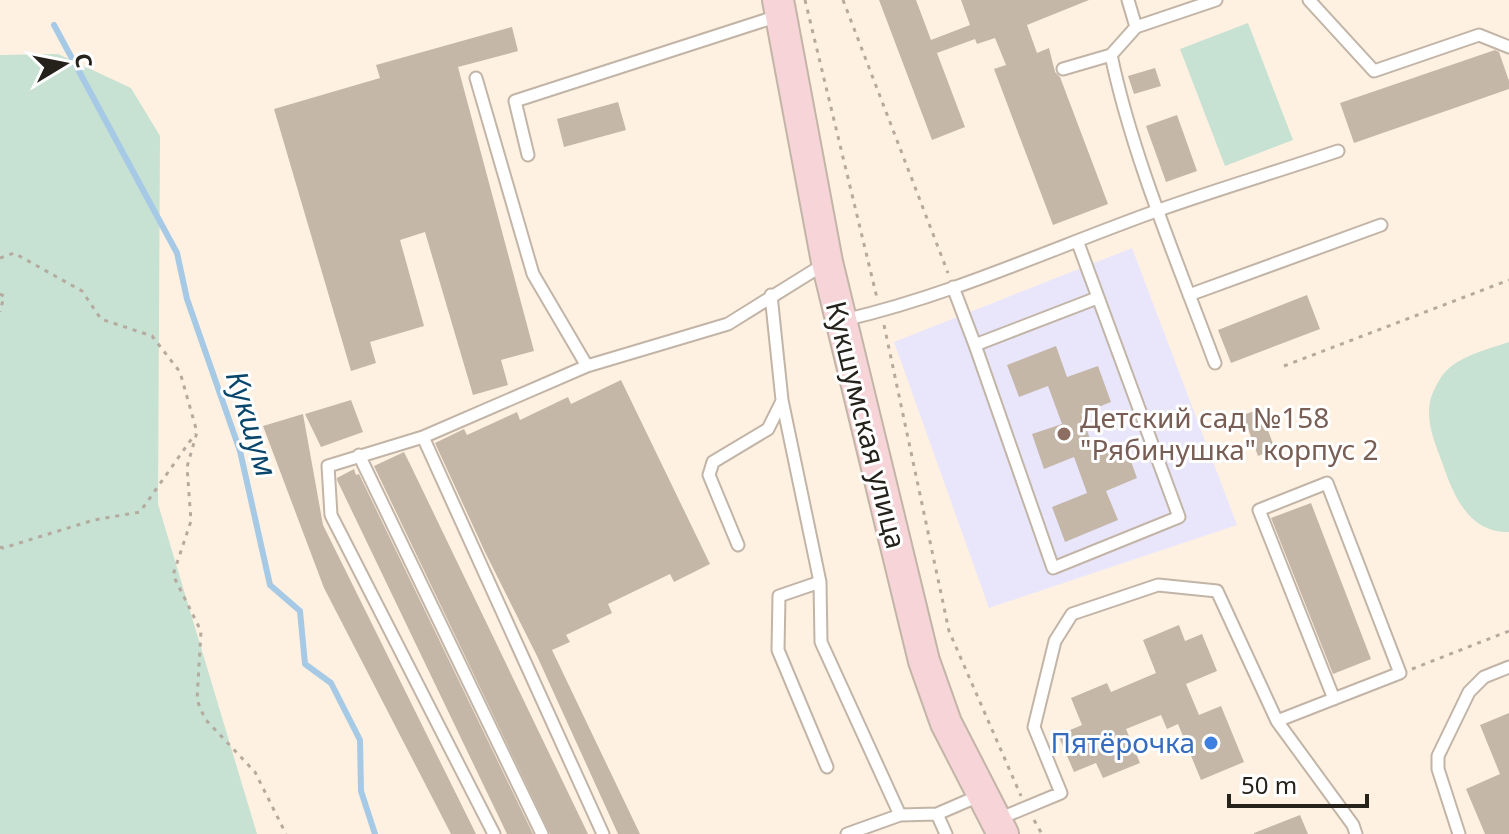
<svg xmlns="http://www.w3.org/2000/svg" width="1509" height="834" viewBox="0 0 1509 834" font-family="'Noto Sans',sans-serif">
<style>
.education{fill:#e9e6fc}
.green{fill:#c7e1d2}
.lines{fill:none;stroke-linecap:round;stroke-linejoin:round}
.stream{stroke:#a6c9e6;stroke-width:6}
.building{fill:#c4b7a8}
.lane-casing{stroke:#c2b5a7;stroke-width:15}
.secondary-casing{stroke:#c2b5a7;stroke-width:34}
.path{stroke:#b4aa9e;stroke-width:3;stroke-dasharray:4 6;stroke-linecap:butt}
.lane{stroke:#fff;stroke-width:11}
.secondary{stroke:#f7d4d8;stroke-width:30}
.education-dot{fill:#8d6e63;stroke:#fff;stroke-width:3}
.shop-dot{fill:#3f7fe0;stroke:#fff;stroke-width:3}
.labels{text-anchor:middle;stroke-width:6;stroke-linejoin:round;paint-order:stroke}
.education-label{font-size:28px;fill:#785e54;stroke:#fff;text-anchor:start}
.street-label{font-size:28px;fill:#25211b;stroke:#fff}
.shop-label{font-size:28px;fill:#366cbe;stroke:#fff;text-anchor:end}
.water-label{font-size:30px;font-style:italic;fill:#0a466b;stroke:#fff}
</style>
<rect width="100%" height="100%" fill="#fef1e1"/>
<path class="education" d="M1132,248L1237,525L989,608L894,342Z"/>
<path class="green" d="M1248,23L1293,140L1225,166L1180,49Z
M58,54L131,88L160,136L158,504L257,834H0V55Z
M1509,342V532C1468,533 1453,494 1442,462C1435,443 1426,423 1430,402C1431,395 1436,386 1440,379C1453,357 1486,350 1509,342Z"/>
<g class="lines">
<path class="stream" d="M54,25L177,253L187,299L240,451L270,585L300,611L305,664L331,683L360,740L361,791L375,834"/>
</g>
<path class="building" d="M879,0H916L931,40L970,25L961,0H1089L1027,25L1037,53L1049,48L1055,72L1060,77L1108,204L1053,225L994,69L1006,65L995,38L977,44L975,39L937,53L965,127L932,140Z
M512,27L518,51L458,67L534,351L501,360L508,385L473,395L425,232L400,240L424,326L370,342L376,363L351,371L274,109L380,78L376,65Z
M1495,50L1499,52L1509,81V89L1354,143L1340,103Z
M1155,68L1161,86L1134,94L1128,76Z
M618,102L626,130L564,147L557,119Z
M1177,115L1197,171L1166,182L1146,126Z
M1307,295L1320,329L1231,363L1218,330Z
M1056,346L1067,377L1098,366L1111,402L1081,414L1096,455L1125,445L1137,478L1106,491L1118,520L1065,542L1052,507L1087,493L1074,457L1044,469L1032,434L1062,424L1048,386L1019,397L1007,365Z
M621,380L710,564L674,582L670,574L608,604L612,613L566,635L570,642L552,650L640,834H618L537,656L485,552L435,443L464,429L467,435L517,412L520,420L568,397L571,404Z
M351,400L363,432L321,447L305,414Z
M1260,409L1275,449L1258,456L1243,415Z
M303,414L323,525L476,834H451L324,588L263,426Z
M404,452L410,464L588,834H550L374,466Z
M354,469L356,475L359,474L533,834H507L337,480V478Z
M1311,503L1371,659L1333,674L1271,518Z
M1179,625L1185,641L1202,634L1217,671L1186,684L1199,715L1221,706L1244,762L1201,780L1178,724L1167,729L1161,715L1126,729L1140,763L1103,778L1096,763L1074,772L1058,735L1082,725L1071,698L1107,683L1111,692L1156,673L1143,640Z
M1509,713V834H1485L1466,789L1500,774L1480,725Z
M1300,815L1308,834H1254V833Z"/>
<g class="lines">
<g class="lane-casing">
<path id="lane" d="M1128,0L1136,27L1216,0
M1309,0L1374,71L1479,35L1509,47
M1136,27L1111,55C1133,159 1178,263 1215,363
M1063,69L1111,55
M476,78L533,274L587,366
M528,155L515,101L781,15
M953,287L975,345L1097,298
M771,295L782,400L820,582L821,642L900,815
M1189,295L1381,225
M844,320C953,295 1055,247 1159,210C1218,189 1279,171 1338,151
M975,345L1053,568L1179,517L1078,243
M423,437L603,834
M359,455L542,834
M738,545L709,475L713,462L768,429L782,401
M820,582L779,596L778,650L827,767
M1277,721L1400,673L1327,483L1259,510L1334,699
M937,814L946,834
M996,820L1061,793L1034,727L1055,641L1072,614L1158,585L1217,591L1277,721L1353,825L1356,834
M494,834L331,515L328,466L423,437L587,366L728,324L826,263
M847,834L900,815L937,814L981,795
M1459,834L1438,769V756L1469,692L1484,677L1509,667"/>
</g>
<g class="secondary-casing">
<path id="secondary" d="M778,0L827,262L924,661L946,723L1003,834"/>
</g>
<path class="path" d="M805,0L877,298
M843,0L948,273
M0,258L14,253L82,291L101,319L152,336L180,372L197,432L187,467L191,521L173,575L201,631L197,700L205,719L255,772L286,834
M0,294L4,296L0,312
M884,325L949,631L1021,796
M1284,366L1509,280
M0,547L3,548L94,520L140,512L195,434
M1412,669L1509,631
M1034,820L1042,834"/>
<use href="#lane" class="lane"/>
<use href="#secondary" class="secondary"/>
</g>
<circle class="education-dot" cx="1064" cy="434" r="8"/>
<circle class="shop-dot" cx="1211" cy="743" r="8"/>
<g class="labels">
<g class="education-label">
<text x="1080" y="428">Детский сад №158<tspan x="1080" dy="32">"Рябинушка" корпус 2</tspan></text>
</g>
<g class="street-label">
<text transform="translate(866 425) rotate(76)" y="10">Кукшумская улица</text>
</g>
<g class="shop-label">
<text x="1195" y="753">Пятёрочка</text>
</g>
<g class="water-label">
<text transform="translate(251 424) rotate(73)" y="10">Кукшум</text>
</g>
</g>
<g transform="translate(64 64) rotate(80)" stroke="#ffffff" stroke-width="6" paint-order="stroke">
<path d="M0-6L14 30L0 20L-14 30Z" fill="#25211b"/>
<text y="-12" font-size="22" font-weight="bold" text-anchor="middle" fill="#25211b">С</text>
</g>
<path d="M1229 794v12h138v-12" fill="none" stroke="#25211b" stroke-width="4"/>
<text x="1241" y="794" font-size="24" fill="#25211b" stroke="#ffffff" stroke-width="6" paint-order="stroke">50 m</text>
</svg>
